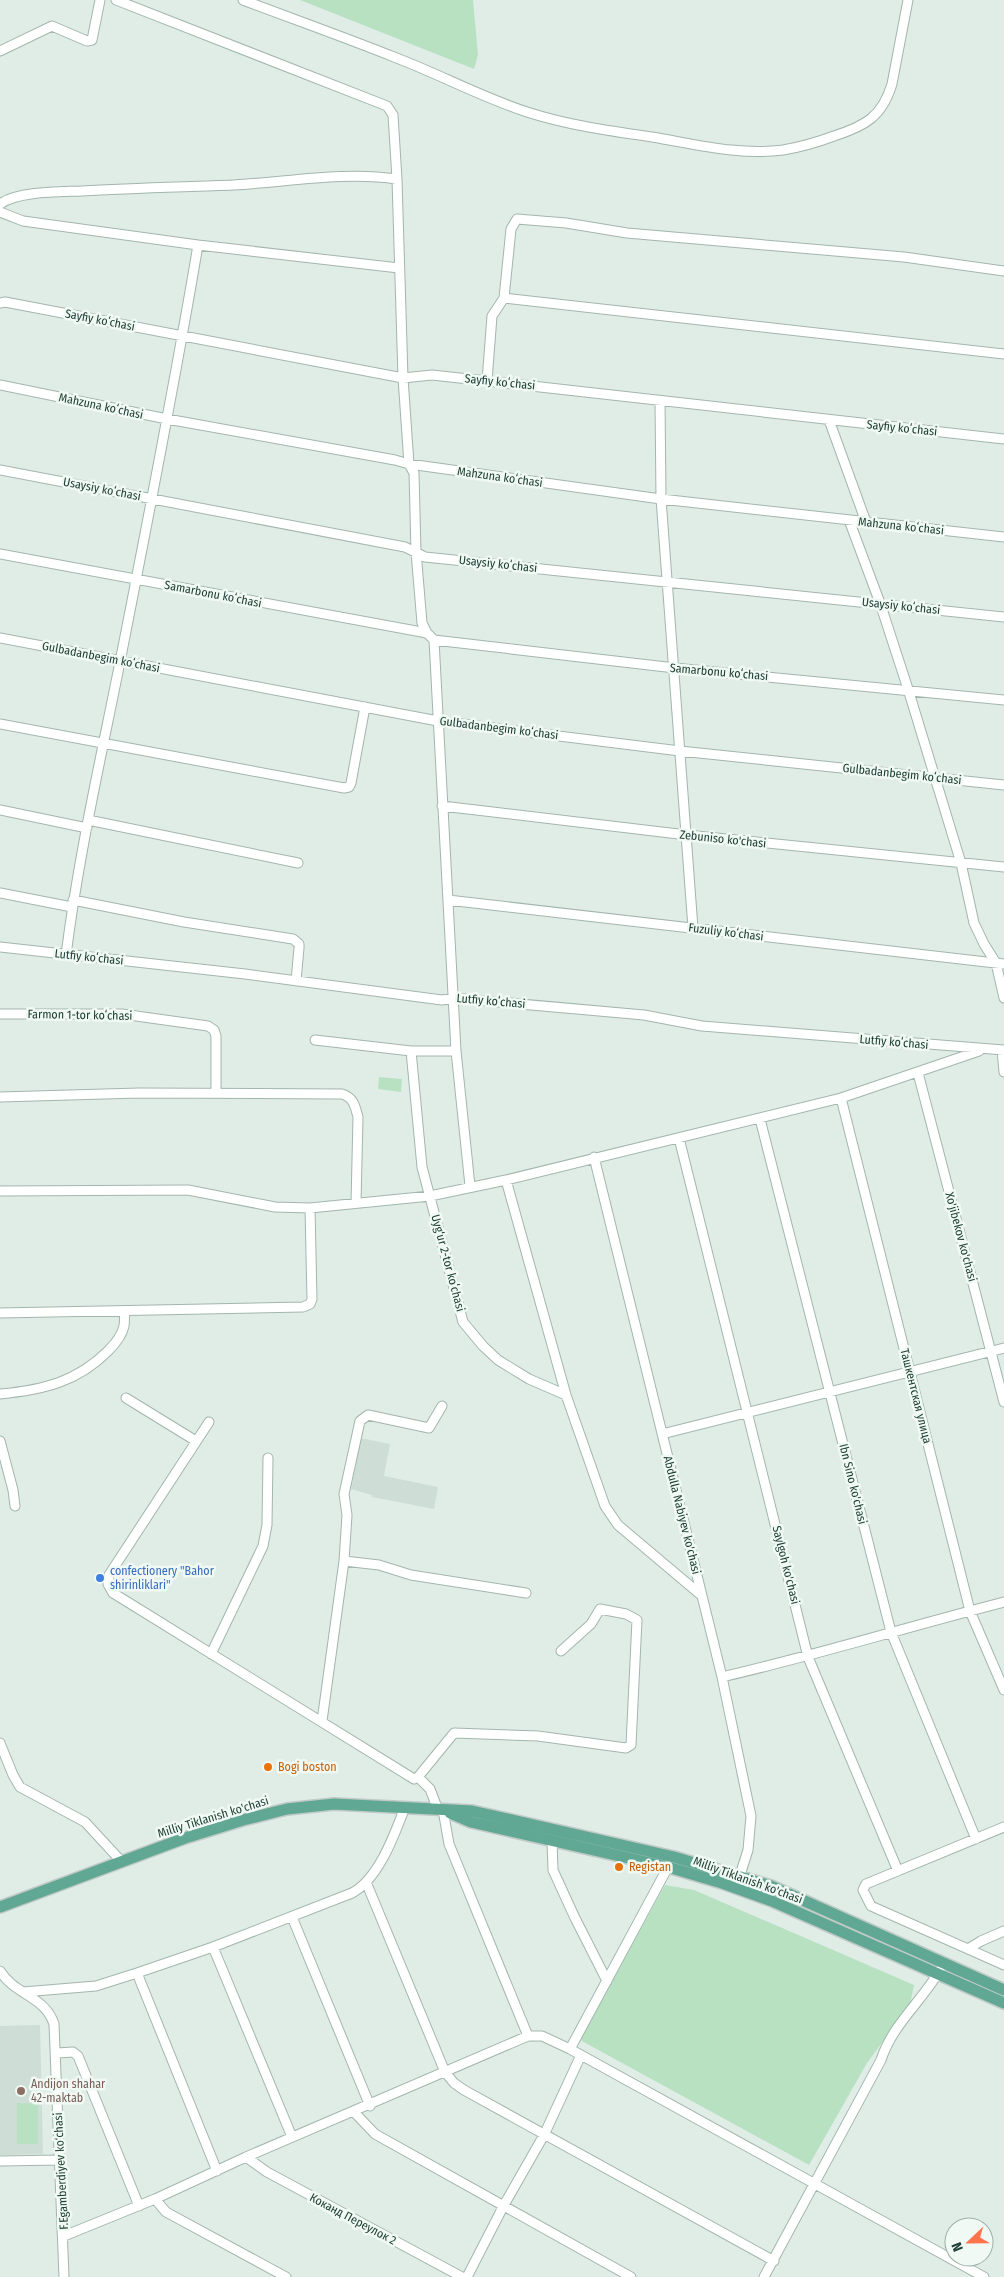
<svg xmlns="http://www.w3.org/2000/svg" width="1004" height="2277" viewBox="0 0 1004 2277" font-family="'Fira Sans Condensed',sans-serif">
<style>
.built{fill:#ceddd6}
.green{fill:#b7e1c1}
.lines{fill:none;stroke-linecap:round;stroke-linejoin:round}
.minor-casing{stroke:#a2b6ae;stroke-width:11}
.major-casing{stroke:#c0cac7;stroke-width:14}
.minor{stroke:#fff;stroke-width:9}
.major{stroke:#60a893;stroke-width:11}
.shop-dot{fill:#3f7fe0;stroke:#f1f9f5;stroke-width:2}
.food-dot{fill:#e8710a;stroke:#f1f9f5;stroke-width:2}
.education-dot{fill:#8d6e63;stroke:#f1f9f5;stroke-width:2}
.labels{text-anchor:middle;stroke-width:5;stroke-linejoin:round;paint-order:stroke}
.street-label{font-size:12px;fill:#1f4036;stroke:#f1f9f5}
.shop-label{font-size:12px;fill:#366cbe;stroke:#f1f9f5;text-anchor:start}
.food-label{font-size:12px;fill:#c56008;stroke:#f1f9f5;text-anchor:start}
.education-label{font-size:12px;fill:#785e54;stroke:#f1f9f5;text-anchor:start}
</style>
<rect width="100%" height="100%" fill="#e0ede7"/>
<path class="built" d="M361,1438L390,1444L384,1476L438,1487L434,1509L372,1497V1495L351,1489Z
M40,2025L43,2154L0,2155V2026Z"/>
<path class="green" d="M300,0H473L478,55L474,69Z
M379,1077L402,1079L401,1092L378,1089Z
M665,1885L694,1890L914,1985L910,2005L867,2063L809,2165L580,2040Z
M17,2103L38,2104V2144H17Z"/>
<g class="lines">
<g class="minor-casing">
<path id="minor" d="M116,0L387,106L393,115L397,179
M243,0C293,19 344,37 394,57C439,74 481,97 527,112C567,125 610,131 652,137C695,144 740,156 783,150C801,147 818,142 834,136C865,126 882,117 892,84L908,0
M0,51L52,26L87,41L92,40L100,0
M0,204C18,191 60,192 82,191C133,188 183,187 234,185C288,182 344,171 397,179L403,378L409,464L414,473L416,552L422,623L427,633L434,640L456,1051L470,1186
M0,212L23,221L198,245L399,268
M504,298L1004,354
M0,303L5,302L403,378L432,375L487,381L1004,439
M487,381L492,316L504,298L511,229L517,219L566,223L627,233L904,257L1004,271
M0,385L167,419L395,460L409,464L661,499L1004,537
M660,401L661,499L693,928
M829,420L866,522
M0,470L405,547L425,557L1004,617
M849,520L880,603L908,689L961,863L974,923L984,944L996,963L1004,998
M0,554L427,633
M0,638L438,721L680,751L1004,785
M434,640L675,668L1004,700
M0,724L344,788L349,787L351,783L365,707
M442,806L687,835L1004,867
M0,810L87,828
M88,820L298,863
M0,893L72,907
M73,900L184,922L293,939L299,944V948L296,981
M448,900L1004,964
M0,947L245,974L442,1000L453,998L644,1015L702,1026L1004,1050
M66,955C78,860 99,766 118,672C146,530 174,388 198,245
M0,1014H122L208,1026L214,1030L216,1036V1093
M315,1040L411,1051H456
M1002,1050L1004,1072
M411,1051L422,1167L463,1322L483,1346L498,1360L529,1379L566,1395
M918,1073L1004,1402
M0,1097L139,1093L342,1094C354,1098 355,1106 358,1117L356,1203
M841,1098L970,1611L1004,1690
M760,1119L891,1632L976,1839
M679,1138L808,1657L898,1871
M594,1157L722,1677L751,1816L748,1850L740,1875
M506,1180L566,1395L605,1506L618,1525L701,1595
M0,1191L188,1190L275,1207L310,1208L430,1196L506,1180L841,1098L979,1051
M0,1313L303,1307L310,1304L312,1299L310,1208
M0,1394C43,1390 77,1382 108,1351C115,1344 122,1336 124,1326C125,1321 124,1315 125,1311
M126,1398L196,1441
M209,1422L109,1575L108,1584L113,1593L414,1779L418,1777L454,1733L538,1736L626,1748L631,1745L637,1620L626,1614L600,1609L591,1624L561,1651
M662,1434L1004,1348
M0,1441L13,1490L15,1506
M344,1561L379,1565L411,1575L526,1593
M211,1654L263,1546L267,1525L268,1458
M722,1677C817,1655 910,1626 1004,1602
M322,1721L344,1561L347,1515L344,1494L360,1421L368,1415L429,1428L442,1406
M0,1743L13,1775L20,1787L85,1822L122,1862
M418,1777L430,1789L438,1810
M443,1810L449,1844L528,2036
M1004,1827L866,1884L863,1890L871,1906L1004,1965
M552,1841L553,1870L575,1918L607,1981
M366,1882L445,2072L454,2083L464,2090L774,2261
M292,1917L370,2106
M213,1947L292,2137
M968,1949L981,1941L1004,1931
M0,1971C15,1995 45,1996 54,2024L64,2277
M137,1973L217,2171
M23,1992L96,1986L137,1973L213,1947L352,1893C379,1879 395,1833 405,1807
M570,2049L668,1867
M57,2053L73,2052L78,2056L139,2206
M354,2112L375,2134L631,2277
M246,2157L267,2172L462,2277
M0,2161L60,2160
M155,2199L166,2212L286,2277
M64,2236L155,2199L246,2157L528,2036H542L570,2049L984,2277
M467,2277L504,2205L544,2135L581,2055
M764,2277L881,2060C892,2025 922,2001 940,1970"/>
</g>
<g class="major-casing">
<path id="major" d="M450,1813L471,1822L668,1867L722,1883L772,1901L1004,2003
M0,1907L185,1838L243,1820L287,1809L334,1804L472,1811L674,1857L771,1886L1004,1990"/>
</g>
<use href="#minor" class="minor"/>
<use href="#major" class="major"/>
</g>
<circle class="shop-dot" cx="100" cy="1578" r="5"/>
<g class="food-dot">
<circle cx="268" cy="1767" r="5"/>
<circle cx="619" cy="1867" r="5"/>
</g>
<circle class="education-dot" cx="21" cy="2091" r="5"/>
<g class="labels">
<g class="street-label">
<text transform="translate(100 320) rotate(11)" y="4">Sayfiy koʻchasi</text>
<text transform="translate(500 382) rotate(6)" y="4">Sayfiy koʻchasi</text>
<text transform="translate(101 406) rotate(12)" y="4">Mahzuna koʻchasi</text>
<text transform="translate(902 428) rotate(6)" y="4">Sayfiy koʻchasi</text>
<text transform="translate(500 477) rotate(8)" y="4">Mahzuna koʻchasi</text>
<text transform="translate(102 489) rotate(11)" y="4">Usaysiy koʻchasi</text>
<text transform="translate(901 526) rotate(6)" y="4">Mahzuna koʻchasi</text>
<text transform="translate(498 564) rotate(6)" y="4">Usaysiy koʻchasi</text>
<text transform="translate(213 594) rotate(11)" y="4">Samarbonu koʻchasi</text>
<text transform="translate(901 606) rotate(6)" y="4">Usaysiy koʻchasi</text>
<text transform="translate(101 657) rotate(11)" y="4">Gulbadanbegim koʻchasi</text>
<text transform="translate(719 672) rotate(5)" y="4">Samarbonu koʻchasi</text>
<text transform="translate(499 728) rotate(7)" y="4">Gulbadanbegim koʻchasi</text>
<text transform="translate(902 774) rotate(6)" y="4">Gulbadanbegim koʻchasi</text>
<text transform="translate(723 839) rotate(6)" y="4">Zebuniso ko'chasi</text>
<text transform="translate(726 932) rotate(7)" y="4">Fuzuliy koʻchasi</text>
<text transform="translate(89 957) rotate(6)" y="4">Lutfiy koʻchasi</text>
<text transform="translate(491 1001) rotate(5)" y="4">Lutfiy koʻchasi</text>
<text transform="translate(80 1015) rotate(1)" y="4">Farmon 1-tor koʻchasi</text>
<text transform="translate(894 1042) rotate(5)" y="4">Lutfiy koʻchasi</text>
<text transform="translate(961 1237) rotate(75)" y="4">Xo'jibekov ko'chasi</text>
<text transform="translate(448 1263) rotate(75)" y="4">Uyg‘ur 2-tor koʻchasi</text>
<text transform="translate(916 1396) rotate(76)" y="4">Ташкентская улица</text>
<text transform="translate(853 1484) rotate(76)" y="4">Ibn Sino ko'chasi</text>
<text transform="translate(682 1515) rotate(76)" y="4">Abdulla Nabiyev ko'chasi</text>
<text transform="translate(786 1565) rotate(76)" y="4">Saylgoh ko'chasi</text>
<text transform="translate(213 1817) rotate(-17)" y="4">Milliy Tiklanish ko'chasi</text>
<text transform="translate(748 1880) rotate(20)" y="4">Milliy Tiklanish ko'chasi</text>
<text transform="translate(61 2171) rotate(-93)" y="4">F.Egamberdiyev kо‘chasi</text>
<text transform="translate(353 2219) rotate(28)" y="4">Коканд Πереулок 2</text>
</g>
<g class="shop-label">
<text x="110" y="1575">confectionery "Bahor<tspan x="110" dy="14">shirinliklari"</tspan></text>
</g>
<g class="food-label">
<text x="278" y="1771">Bogi boston</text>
<text x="629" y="1871">Registan</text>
</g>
<g class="education-label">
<text x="31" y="2088">Andijon shahar<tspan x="31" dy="14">42-maktab</tspan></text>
</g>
</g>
<g transform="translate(969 2242) rotate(248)"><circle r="24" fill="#f1f9f5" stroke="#9dafa9"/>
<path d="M0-4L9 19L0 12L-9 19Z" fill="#ff744c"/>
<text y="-8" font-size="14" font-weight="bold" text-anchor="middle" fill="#1f4036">N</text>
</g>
</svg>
